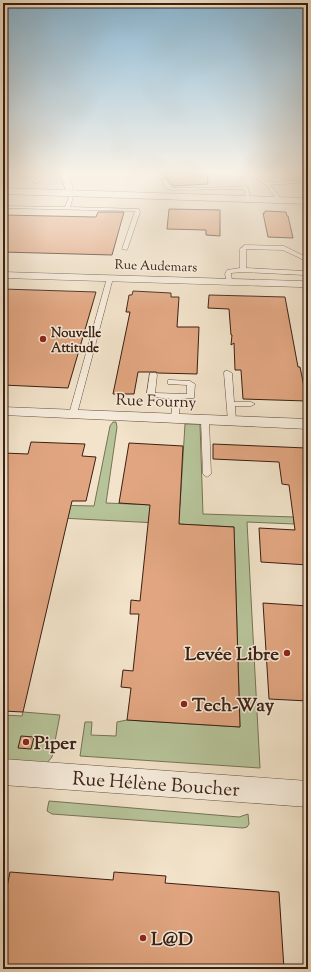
<svg xmlns="http://www.w3.org/2000/svg" width="311" height="972" viewBox="0 0 311 972" font-family="'Sorts Mill Goudy',serif">
<style>
.green{fill:#b7c49a;stroke:#787256}
.building{fill:#e1a681;stroke:#3a1f13}
.lines{fill:none;stroke-linecap:round;stroke-linejoin:round}
.service-casing{stroke:#685041;stroke-width:1}
.minor-casing{stroke:#685041;stroke-width:1}
.service{fill:#f7eddd;fill-rule:evenodd}
.minor{fill:#f7eddd;fill-rule:evenodd}
.poi-dot{fill:#8f2418;stroke:#f7eddd;stroke-width:1.5}
.labels{text-anchor:middle;stroke-width:3;stroke-linejoin:round;paint-order:stroke}
.far-street-label{font-size:13px;fill:#3a1f13;stroke:#f7eddd}
.far-poi-label{font-size:13px;font-weight:bold;fill:#3a1f13;stroke:#f7eddd;text-anchor:start}
.street-label{font-size:16px;fill:#3a1f13;stroke:#f7eddd}
.near-poi-label{font-size:19px;font-weight:bold;fill:#3a1f13;stroke:#f7eddd;text-anchor:start}
.near-street-label{font-size:19px;fill:#3a1f13;stroke:#f7eddd}
</style>
<rect width="100%" height="100%" fill="#f2e3ca"/>
<filter id="stains"><feTurbulence type="fractalNoise" baseFrequency=".005" numOctaves="4"/><feColorMatrix values="0 0 0 0 .2 0 0 0 0 .09 0 0 0 0 .02 0 0 0 .5 -.17"/></filter>
<radialGradient id="worn" r=".72"><stop offset=".6" stop-color="#630" stop-opacity="0"/><stop offset="1" stop-color="#630" stop-opacity=".3"/></radialGradient>
<path class="green" d="M113,422H116L117,427L106,503L180,506L185,424H200L203,514L294,517V524L247,522L260,768L80,756L85,722H92L91,735L116,736L117,722L127,720L240,727L234,527L3,515V504L94,506L110,426Z
M23,712L60,715L52,757L46,764L3,761V715L22,716Z
M49,801L239,817L248,814L249,824L247,827L243,828L52,814L47,811Z"/>
<path class="building" d="M163,174H207L208,184L173,186Z
M169,209L220,210V236L206,235V230L167,229Z
M265,211L286,212L287,216H288L293,238L268,237L263,213H265Z
M98,212H124L112,255L3,252V215L96,217Z
M3,289L96,292L68,388L3,385Z
M133,291L171,293V297H179L177,327H199L197,374L158,373L156,372H138L134,394H113L130,312H126L129,295H132Z
M209,295L285,297L298,367H300L307,401L243,399L241,370H235L234,343L231,345L232,335H231L229,309L208,308Z
M31,442L85,444L82,456L96,457L86,501H72L23,712L3,711V453L28,454Z
M129,443L183,446L179,524L234,527L240,727L127,720L131,688L121,687L123,670L133,671L139,614H130L131,600L140,601L150,505L119,503Z
M213,444L306,448L308,463V565L261,562L259,528L295,530L289,485L282,484L279,462L213,459Z
M263,603L308,606V701L269,699Z
M21,736L34,737L31,749L18,748Z
M10,872L113,880L114,872L166,876L165,883L279,892L284,969H3V907Z"/>
<g class="lines">
<g class="service-casing">
<path id="service" d="M45,174H51L41,179L38,183H34L37,177Z
M80,174H137V175L130,177L82,176Z
M231,174H235L248,188L251,203L247,202L244,189L172,190L167,189L161,180L165,179L172,188L242,187Z
M246,174L259,176L268,182L308,180V182L270,185L279,196L282,203L280,204L266,185L258,180Z
M71,196L73,197L70,207L139,209L140,212L127,250L122,249L135,211L3,208V206L65,207L69,197Z
M245,245L284,246L308,258V262L283,250L246,249V268L304,271L307,273L304,275L243,272L231,273L232,281L227,282L225,274L227,270L240,268V249Z
M110,276L113,278L77,414L73,416H70L69,414L107,278Z
M225,371H228L232,373L234,402H251L255,404L251,406H235L236,421L232,423L228,421L224,373Z
M150,373H156L157,375L155,393L187,394V385L168,384V380H171L190,381L195,384L194,398L181,399L178,420H175L171,418L173,399L153,397L147,393Z
M202,418H205L209,420L211,474L207,477L203,474L201,420Z"/>
</g>
<g class="minor-casing">
<path id="minor" d="M60,174H68L73,188L72,190H66Z
M3,188L308,198V204L3,194Z
M3,272L301,281L308,282V289L300,287L3,278Z
M3,407L308,419V429L3,415Z
M3,759L308,781V807L3,785Z"/>
</g>
<use href="#service" class="service"/>
<use href="#minor" class="minor"/>
</g>
<linearGradient id="sky" x2="0" y2="1"><stop stop-color="#89b8d5"/><stop offset="0.56" stop-color="#f9f2e7"/><stop offset="1" stop-color="#f9f2e7" stop-opacity="0"/></linearGradient>
<rect width="311" height="310" fill="url(#sky)"/>
<g class="poi-dot">
<circle cx="43" cy="339" r="4"/>
<circle cx="287" cy="653" r="4"/>
<circle cx="184" cy="704" r="4"/>
<circle cx="26" cy="742" r="4"/>
<circle cx="143" cy="938" r="4"/>
</g>
<g class="labels">
<g class="far-street-label">
<text transform="translate(156 265) rotate(2)" y="5">Rue Audemars</text>
</g>
<g class="far-poi-label">
<text x="51" y="337">Nouvelle<tspan x="51" dy="15">Attitude</tspan></text>
</g>
<g class="street-label">
<text transform="translate(156 400) rotate(2)" y="6">Rue Fourny</text>
</g>
<g class="near-poi-label">
<text x="279" y="660" text-anchor="end">Levée Libre</text>
<text x="192" y="711">Tech-Way</text>
<text x="34" y="749">Piper</text>
<text x="151" y="945">L@D</text>
</g>
<g class="near-street-label">
<text transform="translate(156 783) rotate(4)" y="7">Rue Hélène Boucher</text>
</g>
</g>
<rect width="311" height="972" fill="none" stroke="#f2e3ca" stroke-width="16"/>
<rect x="4" y="4" width="303" height="964" fill="none" stroke="#3a1f13" stroke-width="2"/>
<rect x="8" y="8" width="295" height="956" fill="none" stroke="#3a1f13"/>
<rect width="100%" height="100%" filter="url(#stains)"/>
<rect width="100%" height="100%" fill="url(#worn)"/>
</svg>
